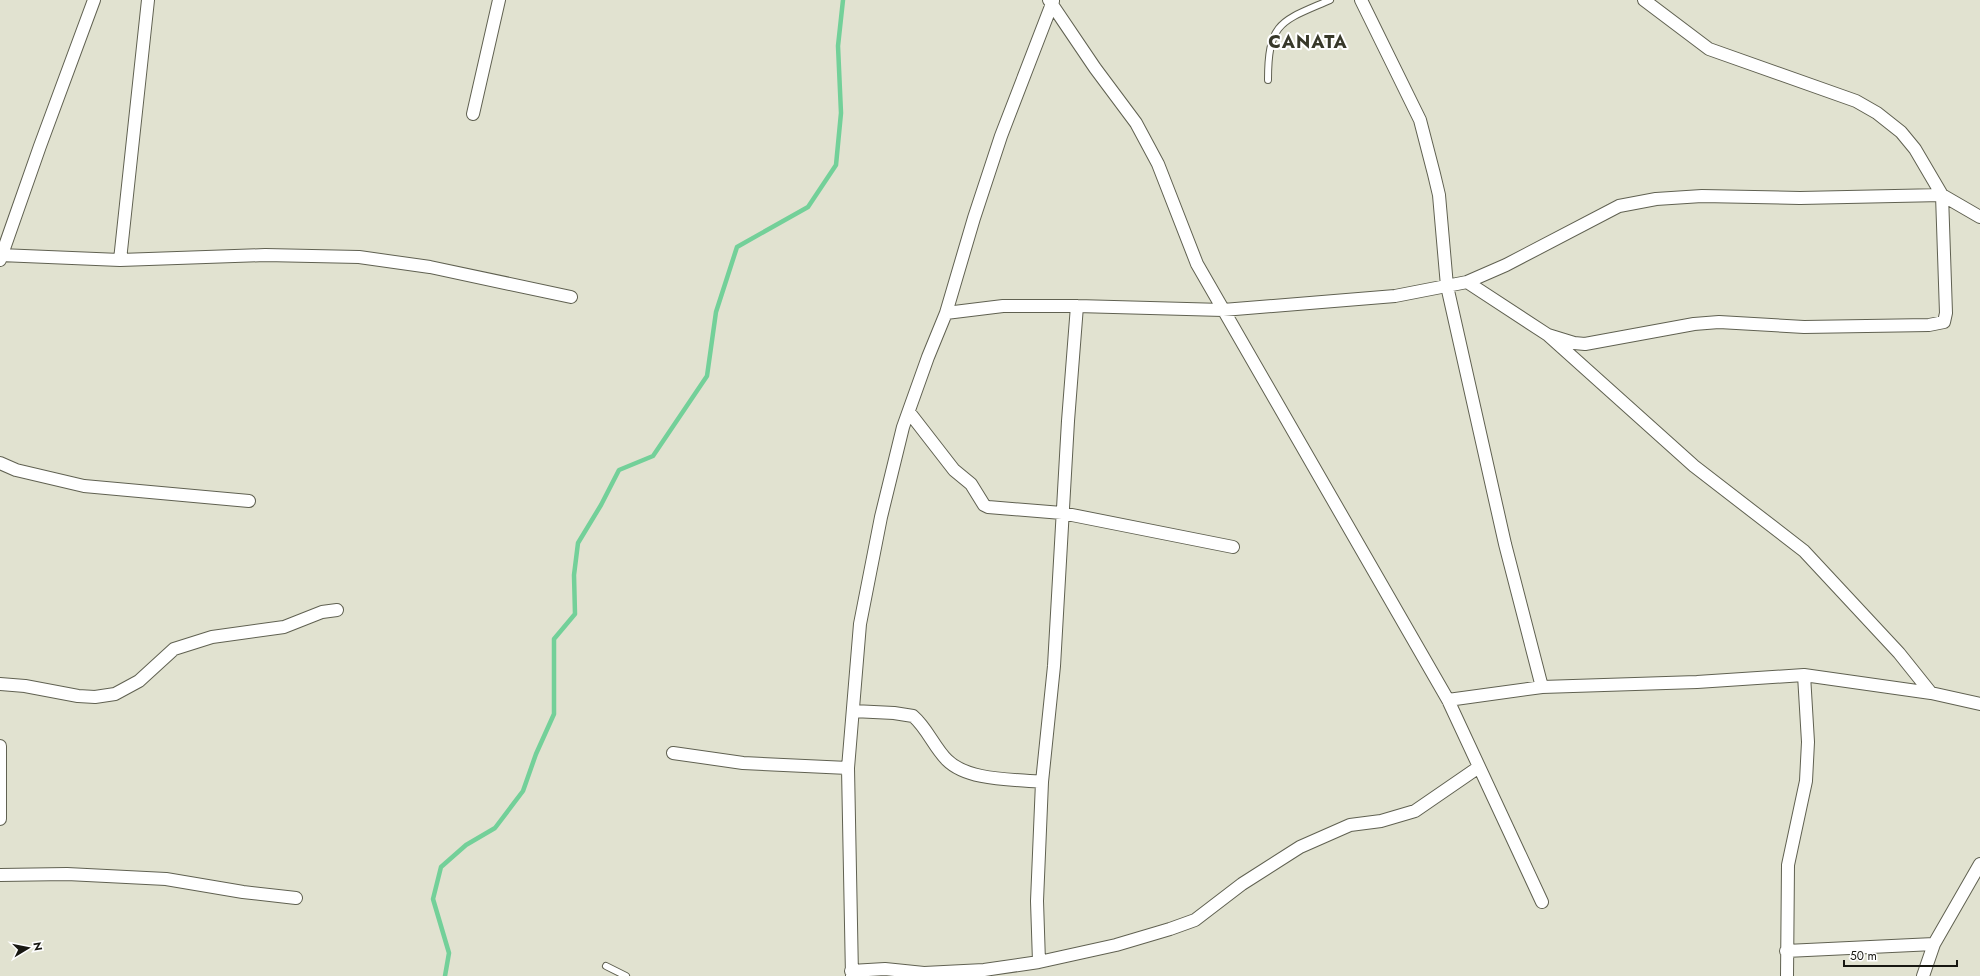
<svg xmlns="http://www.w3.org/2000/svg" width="1980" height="976" viewBox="0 0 1980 976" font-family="Jost,sans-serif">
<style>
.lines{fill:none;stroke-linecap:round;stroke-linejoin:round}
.stream{stroke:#73d099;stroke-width:4.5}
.service-casing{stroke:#606151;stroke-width:8}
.minor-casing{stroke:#606151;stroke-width:14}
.service{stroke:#fff;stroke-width:6}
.minor{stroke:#fff;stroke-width:12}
.labels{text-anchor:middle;stroke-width:4;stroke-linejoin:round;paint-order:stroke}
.district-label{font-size:18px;font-weight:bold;letter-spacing:1px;fill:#373829;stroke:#fff}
</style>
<rect width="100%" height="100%" fill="#e1e2d0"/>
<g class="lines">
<path class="stream" d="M445,976L449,953L433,899L441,867L466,845L495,828L523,791L536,754L554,714V639L575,614L574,575L578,543L601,505L619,470L653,456L707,376L716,312L737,247L808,207L836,165L841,113L838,46L843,0"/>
<g class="service-casing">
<path id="service" d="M1268,80C1268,21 1282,21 1330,0
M606,966L626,976"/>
</g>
<g class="minor-casing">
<path id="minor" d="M1049,0L1095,68L1136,123L1158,164L1197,264L1448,700L1542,902
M1361,0L1420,120L1434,174L1439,195L1447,286L1505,544L1542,687
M473,114L499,0
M0,255L120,260L265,255L359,257L430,267L571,297
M0,260L40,146L94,0
M120,260L148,0
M1467,282L1548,335L1694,466L1804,551L1899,653L1931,693
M946,313L974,218L1001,136L1053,1
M1548,335L1574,343L1585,344L1694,324L1719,322L1804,327L1929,325L1944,322L1946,313L1942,195L1915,149L1901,132L1877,113L1856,101L1709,49L1644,0
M909,412L954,470L971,484L984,505L988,507L1062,513L1233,547
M0,463L16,470L84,486L249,501
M0,684L25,686L78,696L95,697L115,694L139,681L174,649L212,637L284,627L322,612L337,610
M1448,700L1542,687L1697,682L1804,675L1931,693L1980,704
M853,711L894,713L913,716C927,728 934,747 947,760C968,781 1013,779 1042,782
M0,746V819
M673,753L743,763L848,768
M0,875L67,874L166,879L243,892L296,898
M1786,951L1934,944
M1039,962L1037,901L1042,782L1054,666L1068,421L1077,306
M851,971L885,969L924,973L984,970L1039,962L1116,945L1170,929L1195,920L1242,884L1300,847L1350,825L1381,821L1415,811L1479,767
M852,976L848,768L860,624L881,517L903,427L928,357L946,313L1003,306H1077L1223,310L1395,296L1467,282L1506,265L1619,206L1656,199L1702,196L1800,198L1942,195L1980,217
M1787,976L1788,865L1806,781L1808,742L1804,675
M1923,976L1934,944L1980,864"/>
</g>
<use href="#service" class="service"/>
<use href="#minor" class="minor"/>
</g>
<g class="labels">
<g class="district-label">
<text x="1308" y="48">CANATA</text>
</g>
</g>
<g transform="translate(28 948) rotate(80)" stroke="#ffffff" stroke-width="3" paint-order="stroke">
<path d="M0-3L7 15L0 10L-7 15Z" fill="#171711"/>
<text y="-6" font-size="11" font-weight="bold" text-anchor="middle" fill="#171711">N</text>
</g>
<path d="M1844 960v6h113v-6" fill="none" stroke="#171711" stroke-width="2"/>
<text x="1850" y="960" font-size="12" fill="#171711" stroke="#ffffff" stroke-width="3" paint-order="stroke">50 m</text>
</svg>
